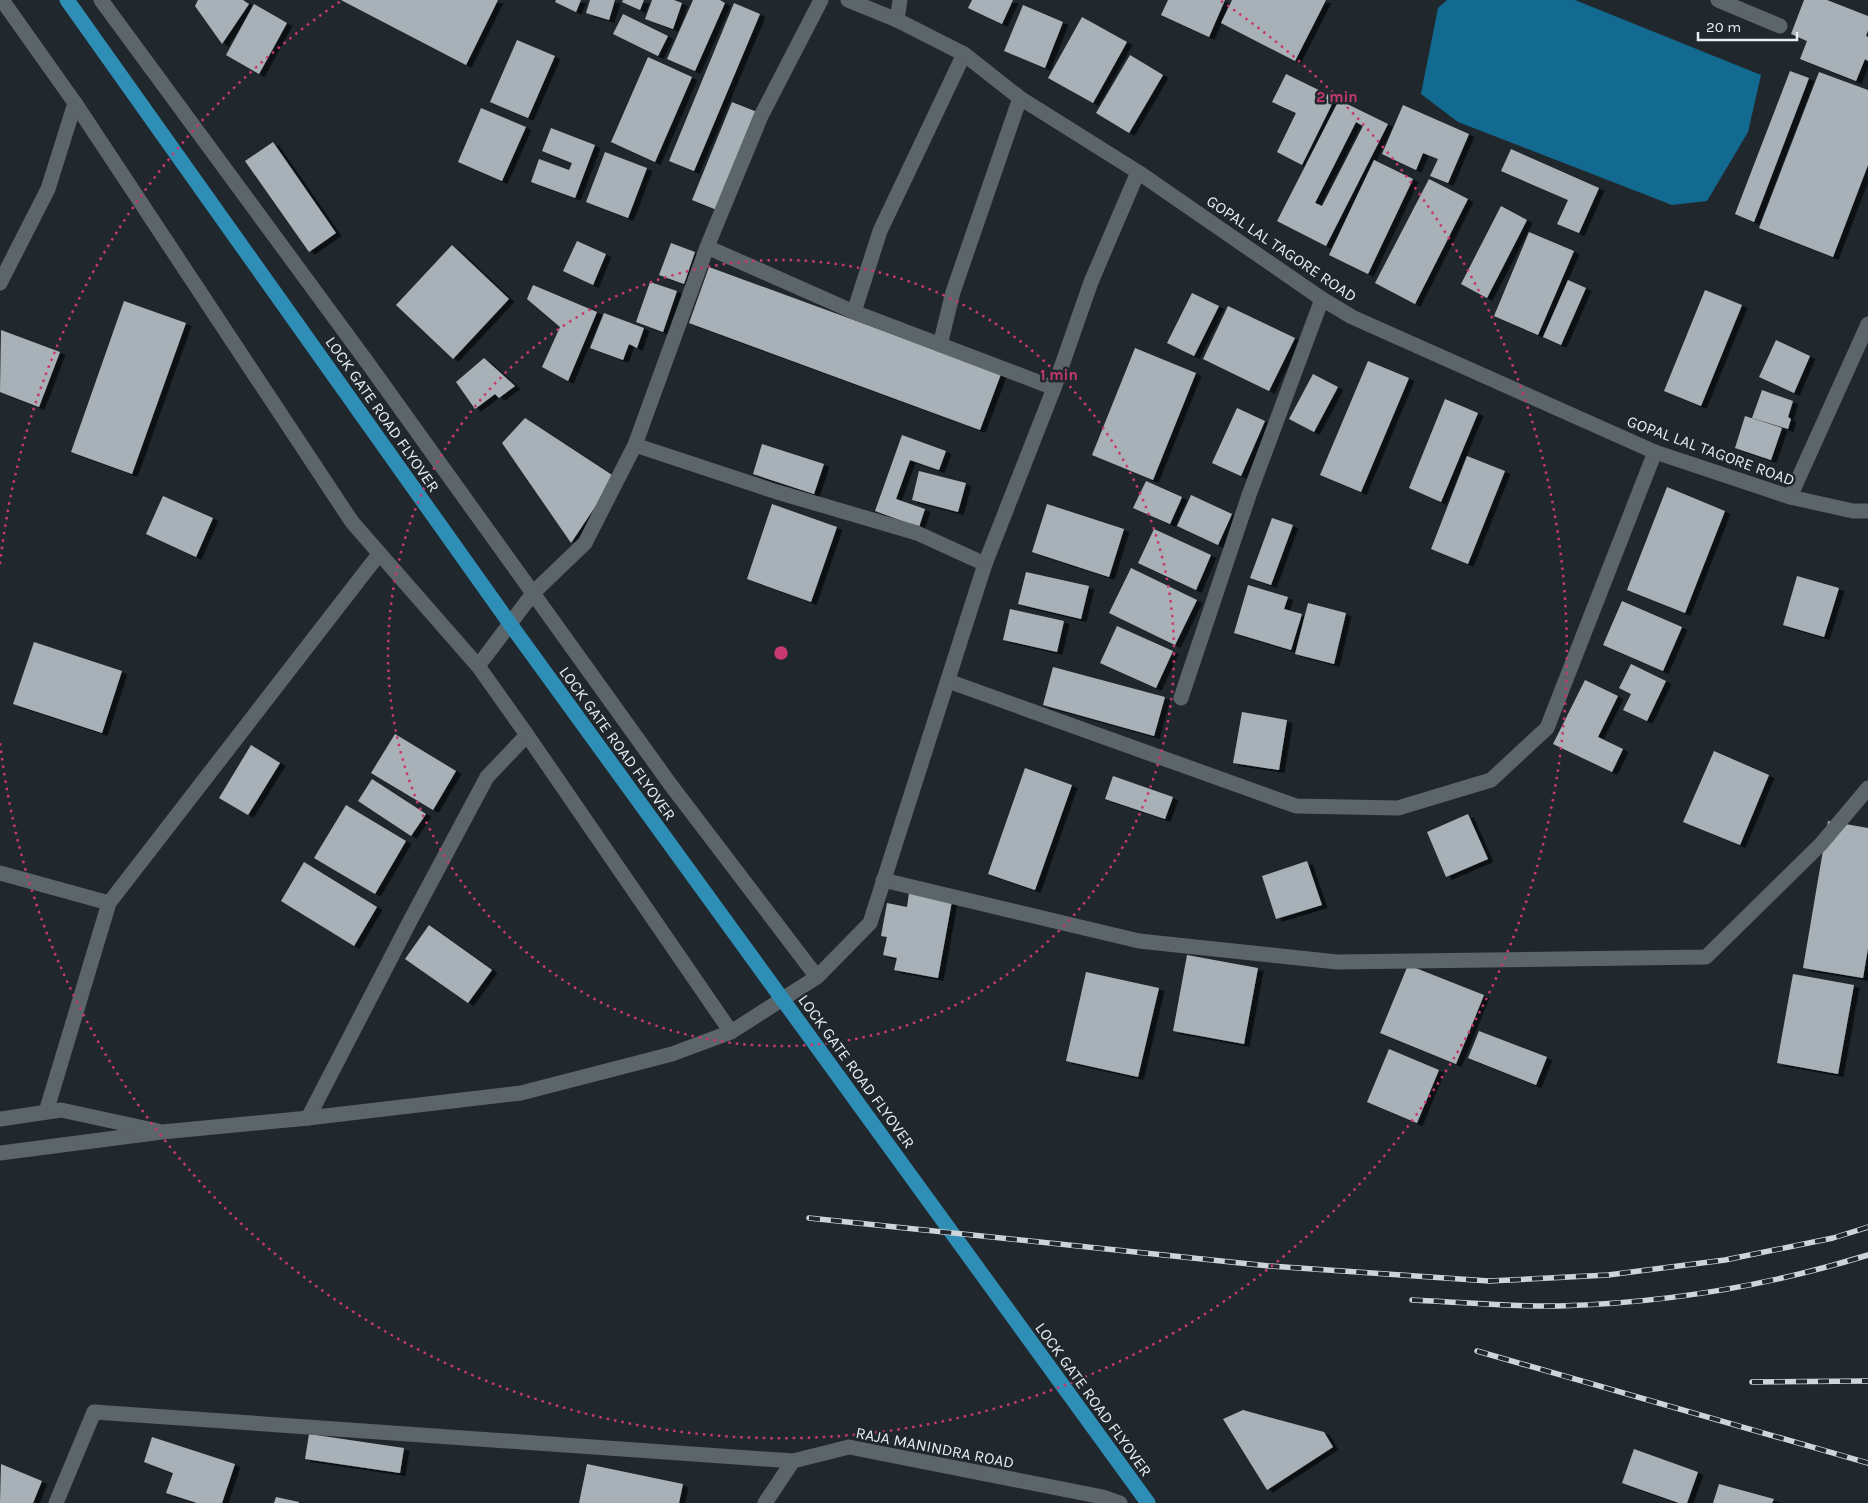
<svg xmlns="http://www.w3.org/2000/svg" width="1868" height="1503" viewBox="0 0 1868 1503" font-family="Karla,sans-serif">
<style>
.water{fill:#126a91}
.building{fill:#a7b1b7;fill-rule:evenodd;filter:url(#shadow)}
.lines{fill:none;stroke-linecap:round;stroke-linejoin:round}
.lane{stroke:#5c656a;stroke-width:15}
.street{stroke:#5c656a;stroke-width:15}
.secondary{stroke:#5c656a;stroke-width:15}
.primary{stroke:#2e8eb6;stroke-width:15}
.rail-casing{stroke:#cfd4d8;stroke-width:5.5}
.rail{stroke:#20282d;stroke-width:4;stroke-dasharray:11;stroke-linecap:butt}
.ring{fill:none;stroke:#c83871;stroke-width:2.5;stroke-dasharray:2.5 5}
.labels{text-anchor:middle;stroke-width:5;stroke-linejoin:round;paint-order:stroke}
.street-label{font-size:16px;fill:#e8edf0;stroke:#20282d}
.centre{fill:#c83871;stroke:#20282d;stroke-width:2.5}
.ring-label{font-size:15px;text-anchor:middle;font-weight:bold;fill:#c83871;stroke:#20282d;stroke-width:5;stroke-linejoin:round;paint-order:stroke}
</style>
<defs>
<filter id="shadow"><feDropShadow dx="5.5" dy="3" stdDeviation="0" flood-color="#0009"/></filter>
</defs>
<rect width="100%" height="100%" fill="#20282d"/>
<path class="water" d="M1447,0H1575L1761,75L1748,132L1707,201L1672,205L1458,122L1421,94L1438,8Z"/>
<path class="building" d="M198,0H243L249,4L222,44L195,6Z
M341,0H498L466,65Z
M556,0H581L576,12L555,2Z
M590,0H615L609,20L586,13Z
M623,0H644L640,10L622,2Z
M652,0H674L682,3L673,29L645,19Z
M693,0H720L725,3L695,71L667,59Z
M972,0H1013L1002,24L968,8Z
M1168,0H1225L1209,37L1161,15Z
M1232,0H1326L1295,61L1221,23Z
M1804,0H1827L1868,16V30L1866,36L1868,37V61L1865,59L1856,81L1800,59L1807,41L1791,34Z
M734,3L760,14L694,171L669,161Z
M254,4L287,23L259,74L226,55Z
M1023,5L1063,22L1045,68L1004,51Z
M623,14L668,36L658,56L613,34Z
M1082,17L1127,42L1093,103L1048,78Z
M517,40L555,56L528,118L490,102Z
M1130,55L1163,75L1129,133L1096,113Z
M648,57L692,77L655,162L611,142Z
M1790,71L1809,78L1754,222L1735,214Z
M1819,72L1868,90V165L1833,257L1759,228Z
M1286,74L1335,98L1302,165L1277,152L1296,113L1272,102Z
M1339,100L1388,124L1326,246L1277,221ZM1356,122L1363,126L1322,206L1315,203Z
M732,102L757,112L717,210L692,200Z
M1403,105L1469,134L1448,183L1430,176L1438,159L1423,153L1416,170L1382,154Z
M481,108L526,127L502,181L458,162Z
M551,128L595,145L575,198L531,182L539,159L569,170L572,163L542,151Z
M273,142L336,233L309,252L245,161Z
M1511,149L1599,188L1579,233L1557,224L1568,200L1501,171Z
M605,152L647,168L628,218L586,202Z
M1374,160L1413,179L1368,274L1329,255Z
M1429,179L1468,199L1415,304L1375,283Z
M1501,206L1527,220L1487,298L1461,284Z
M1529,232L1574,251L1538,335L1494,316Z
M577,241L606,254L593,285L563,271Z
M671,243L695,252L684,284L659,275Z
M452,245L509,299L453,359L396,305Z
M709,267L1001,374L980,430L689,323Z
M1568,280L1586,288L1561,345L1543,337Z
M650,282L677,291L663,332L636,322Z
M533,285L597,312L568,381L542,367L560,327L527,299Z
M1705,290L1742,305L1701,406L1664,391Z
M1192,293L1219,306L1194,356L1167,343Z
M124,301L186,323L132,474L71,452Z
M1228,306L1295,338L1269,391L1203,359Z
M604,313L644,328L637,348L629,344L623,360L590,348Z
M1,330L60,352L39,407L0,392Z
M1776,340L1810,356L1794,393L1759,377Z
M1135,348L1196,373L1153,480L1092,455Z
M484,358L515,386L499,398L495,394L475,409L456,382Z
M1368,361L1409,378L1361,492L1320,475Z
M1313,374L1338,387L1314,432L1289,419Z
M1762,390L1793,401L1788,417L1791,419L1788,429L1752,418Z
M1445,399L1478,413L1441,502L1409,488Z
M1237,408L1265,421L1241,476L1212,463Z
M1745,416L1782,428L1771,460L1735,448Z
M525,418L615,477L571,543L502,443Z
M902,435L946,451L939,470L910,460L896,499L925,509L919,527L875,511Z
M762,444L824,464L814,494L753,474Z
M1467,456L1505,471L1468,564L1431,549Z
M919,471L966,483L958,512L912,500Z
M1146,481L1182,497L1170,524L1133,508Z
M1667,487L1725,511L1685,613L1627,590Z
M1191,495L1232,514L1218,545L1177,526Z
M163,496L213,518L196,557L146,534Z
M772,504L837,527L811,602L747,579Z
M1047,504L1124,529L1109,577L1032,552Z
M1272,518L1293,525L1271,585L1250,578Z
M1154,529L1211,555L1196,590L1138,563Z
M1131,568L1197,600L1175,645L1109,613Z
M1026,572L1089,586L1081,619L1018,604Z
M1797,576L1839,588L1824,637L1783,625Z
M1248,585L1288,597L1284,609L1302,614L1291,650L1234,633Z
M1622,601L1682,627L1663,671L1603,645Z
M1308,603L1346,613L1334,664L1295,654Z
M1010,609L1064,621L1057,652L1003,640Z
M1117,626L1173,651L1156,688L1100,663Z
M34,642L122,671L102,733L13,704Z
M1631,664L1666,681L1647,721L1623,710L1631,694L1619,688Z
M1053,667L1165,697L1154,736L1043,705Z
M1585,680L1618,696L1598,737L1623,749L1612,772L1553,744Z
M1242,712L1287,720L1279,770L1233,763Z
M395,734L456,771L433,810L371,773Z
M251,745L280,763L248,815L219,798Z
M1714,751L1769,775L1740,845L1683,822Z
M1025,768L1072,785L1035,890L988,874Z
M1113,776L1173,797L1165,819L1105,799Z
M372,779L426,814L411,836L358,801Z
M346,805L406,841L375,894L314,858Z
M1468,814L1488,859L1446,877L1427,832Z
M1828,821L1868,828V948L1863,978L1803,968Z
M1307,861L1322,905L1276,919L1262,876Z
M304,862L377,907L354,946L281,901Z
M909,893L952,901L938,978L894,970L897,958L883,955L887,937L881,936L887,903L907,907Z
M429,925L492,970L468,1003L405,959Z
M1187,955L1258,968L1244,1044L1173,1031Z
M1408,965L1484,995L1456,1064L1380,1033Z
M1086,972L1159,988L1138,1077L1066,1061Z
M1793,974L1854,985L1838,1074L1777,1063Z
M1479,1031L1547,1057L1536,1085L1468,1058Z
M1389,1049L1439,1070L1417,1123L1367,1102Z
M1243,1410L1324,1432L1333,1447L1267,1490L1223,1419Z
M309,1434L404,1448L400,1473L305,1459Z
M152,1437L235,1464L222,1503H197L166,1493L173,1473L144,1462Z
M1634,1449L1698,1472L1687,1503H1679L1622,1483Z
M1,1464L42,1481L33,1503H0Z
M587,1464L683,1484L679,1503H579Z
M1719,1484L1774,1499L1772,1503H1713Z
M276,1497L299,1502V1503H274Z"/>
<g class="lines">
<path class="lane" d="M1718,0L1780,26
M707,247L854,312L1054,388
M854,312L880,231L964,54
M940,345L953,292L1020,98
M635,445L777,492L917,533L985,564
M478,666L534,592L585,543L635,445L707,247L761,116L821,0
M883,880L1139,941L1337,962L1706,957L1821,844L1868,788"/>
<path class="street" d="M897,20L900,0
M0,283L48,189L75,103
M1790,497L1868,324
M948,681L1296,806L1398,808L1491,780L1547,728L1655,452
M1181,698L1249,495L1322,299
M0,873L109,903
M46,1112L109,903L379,554
M308,1118L410,921L487,777L527,735
M0,1119L61,1110L158,1131
M56,1503L94,1412L793,1461"/>
<path class="secondary" d="M2,0L75,103L352,522L478,666L527,735L731,1032
M101,0L367,362L670,784L817,977
M848,0L897,20L964,54L1020,98L1138,172L1322,299L1352,317L1655,452L1790,497L1853,511H1868
M0,1153L162,1132L308,1118L521,1093L672,1054L731,1032L817,977L870,923L985,564L1054,388L1091,282L1138,172
M765,1503L793,1461L849,1447L1103,1497L1120,1503"/>
<path class="primary" d="M67,0L513,628L1148,1503"/>
<g class="rail-casing">
<path id="rail" d="M809,1218L1269,1266L1489,1281L1608,1275L1725,1260L1833,1238L1868,1227
M1412,1300C1460,1302 1511,1307 1559,1306C1664,1303 1768,1286 1868,1255
M1477,1351L1868,1463
M1752,1382L1868,1381"/>
</g>
<use href="#rail" class="rail"/>
</g>
<g class="ring">
<circle cx="781" cy="653" r="393"/>
<path d="M0 564A786 786 0 0 1 341 1M1221 1A786 786 0 1 1 0 742"/>
</g>
<g class="labels">
<g class="street-label">
<text transform="translate(1282 248) rotate(34)" y="6">GOPAL LAL TAGORE ROAD</text>
<text transform="translate(383 414) rotate(55)" y="6">LOCK GATE ROAD FLYOVER</text>
<text transform="translate(1711 450) rotate(20)" y="6">GOPAL LAL TAGORE ROAD</text>
<text transform="translate(618 743) rotate(54)" y="6">LOCK GATE ROAD FLYOVER</text>
<text transform="translate(857 1071) rotate(54)" y="6">LOCK GATE ROAD FLYOVER</text>
<text transform="translate(1094 1399) rotate(54)" y="6">LOCK GATE ROAD FLYOVER</text>
<text transform="translate(935 1447) rotate(11)" y="6">RAJA MANINDRA ROAD</text>
</g>
</g>
<circle cx="781" cy="653" r="8" class="centre"/>
<g class="ring-label">
<text x="1337" y="102">2 min</text>
<text x="1059" y="380">1 min</text>
</g>
<path d="M1698 32v8h99v-8" fill="none" stroke="#e8edf0" stroke-width="2.5"/>
<text x="1706" y="32" font-size="15" fill="#e8edf0" stroke="#20282d" stroke-width="4" paint-order="stroke">20 m</text>
</svg>
